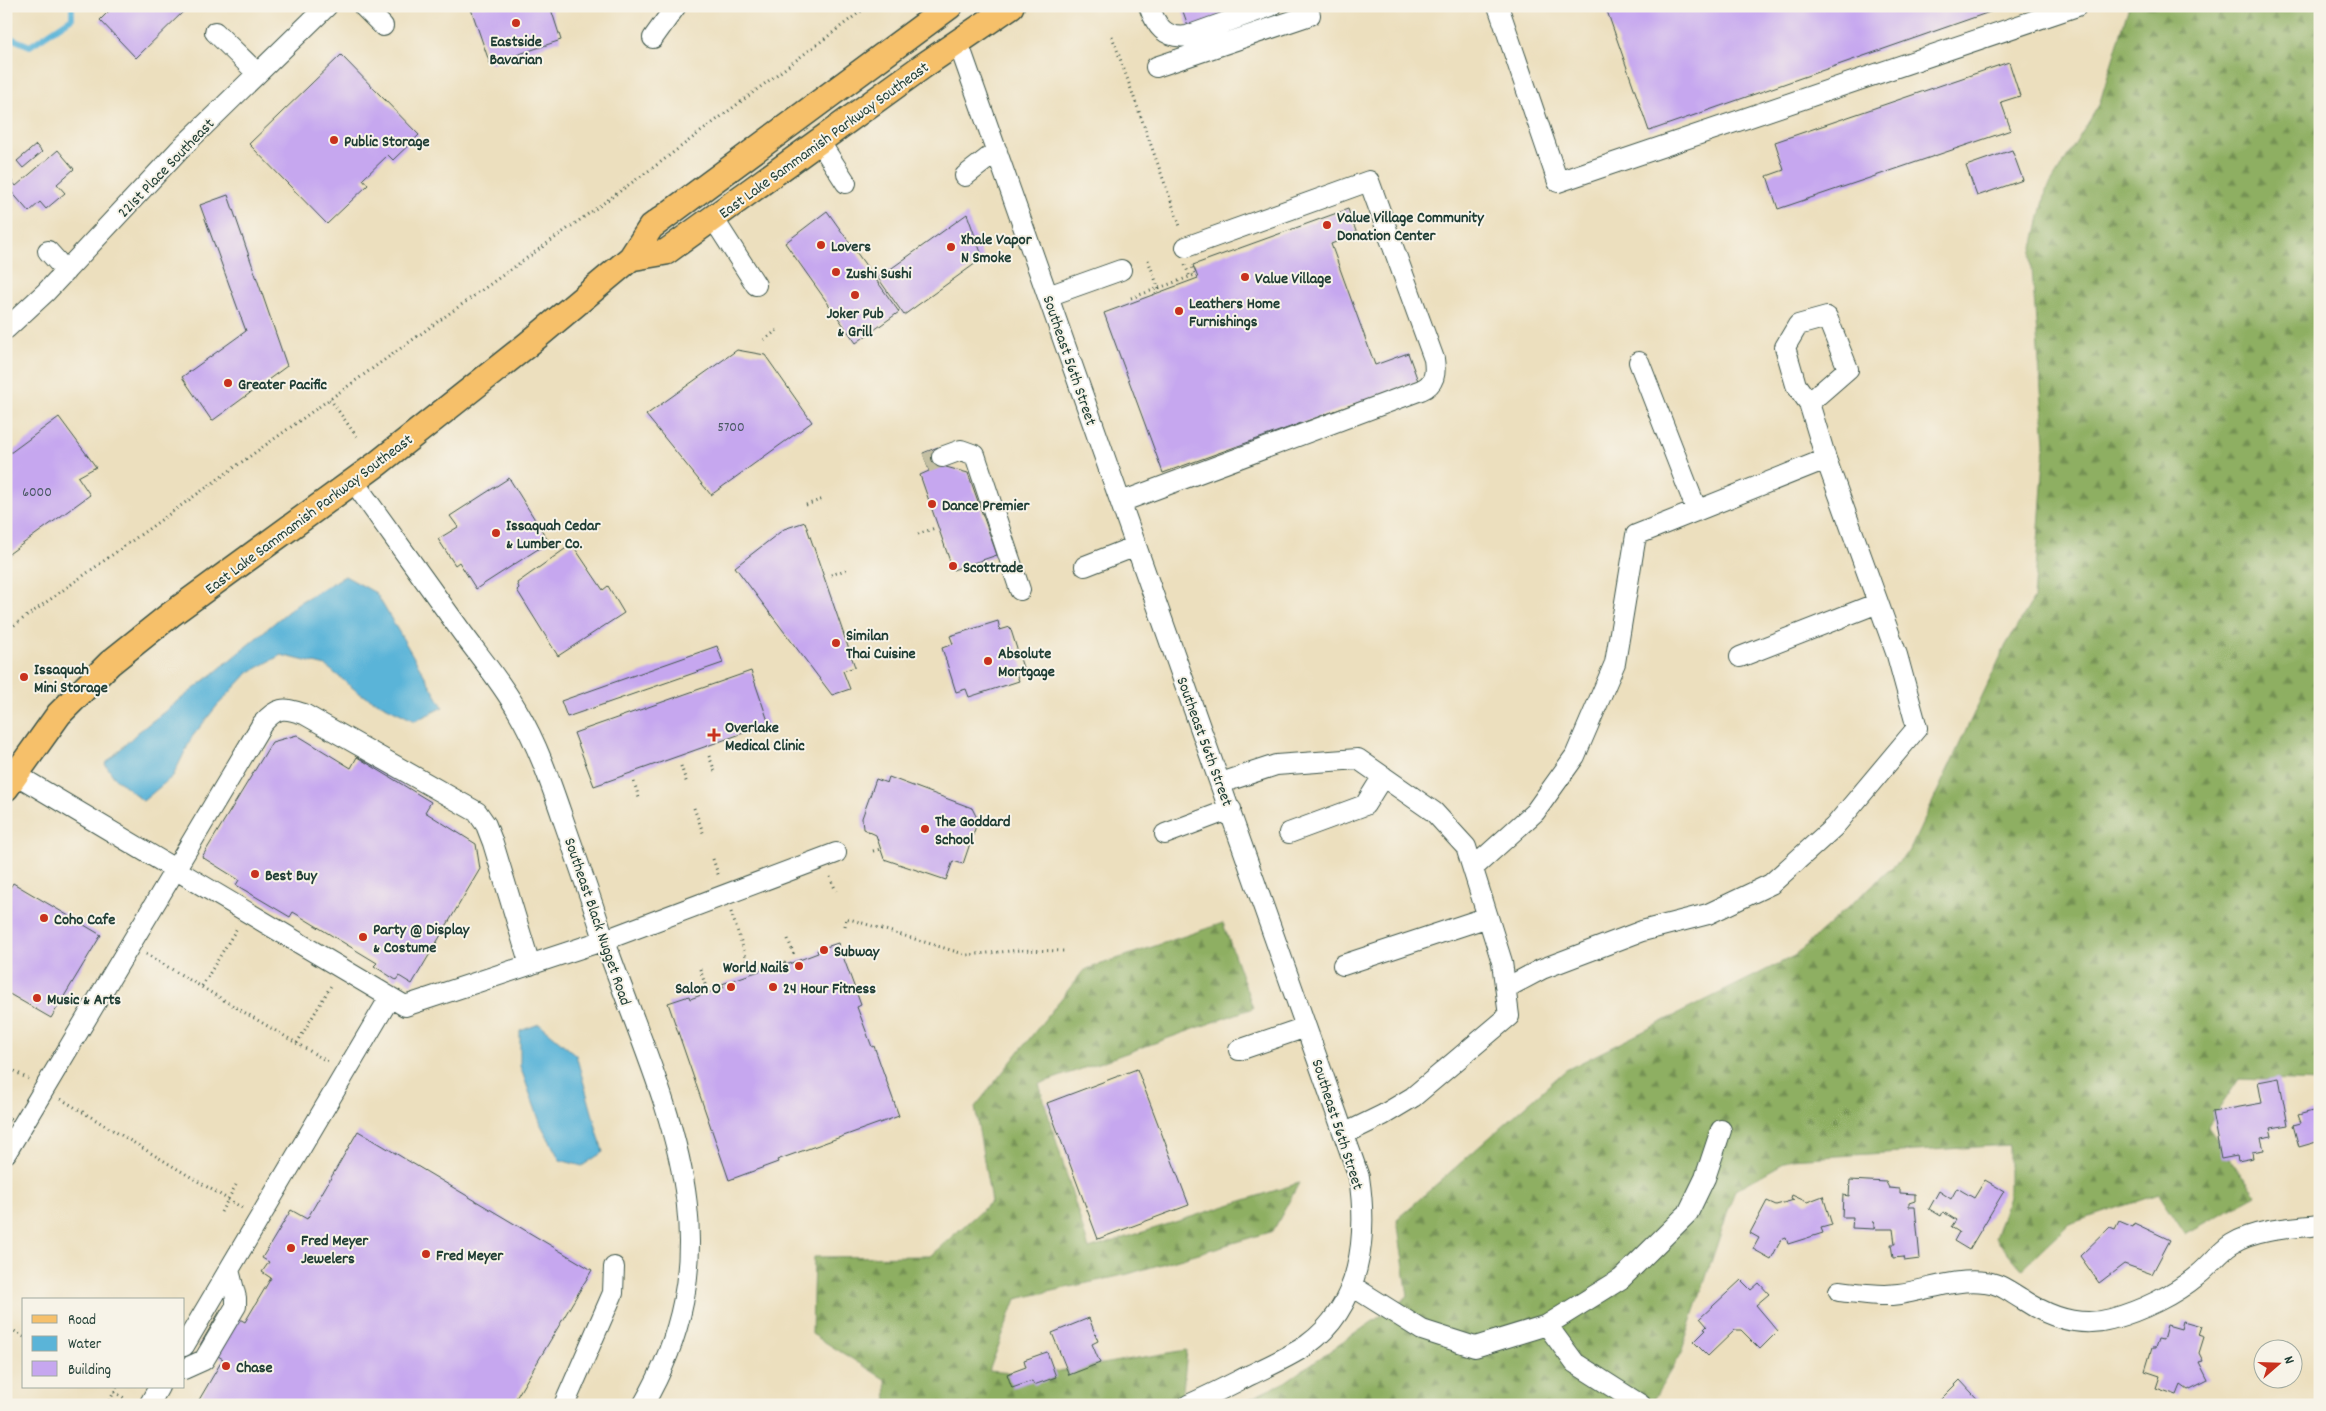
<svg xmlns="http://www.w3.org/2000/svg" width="2326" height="1411" viewBox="0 0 2326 1411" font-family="Dekko,sans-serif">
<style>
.forest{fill:url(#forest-firs);stroke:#56764b}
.water{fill:#5ab4d8;stroke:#3c7886}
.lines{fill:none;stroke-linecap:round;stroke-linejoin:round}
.stream{stroke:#5ab4d8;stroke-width:6}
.building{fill:#c6a7ef}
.minor-tunnel{stroke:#c3bfa2;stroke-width:20;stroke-dasharray:20 10;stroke-linecap:butt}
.minor-casing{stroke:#3e5549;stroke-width:22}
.major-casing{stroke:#3e5549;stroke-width:28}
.path{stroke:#3e5549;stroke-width:3;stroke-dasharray:1 4;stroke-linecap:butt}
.minor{stroke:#fff;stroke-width:20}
.major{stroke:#f6c06b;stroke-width:25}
.poi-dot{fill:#c8321e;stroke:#f7f3e8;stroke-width:2}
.labels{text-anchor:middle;stroke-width:4;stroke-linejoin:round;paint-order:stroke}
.number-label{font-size:14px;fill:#495863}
.poi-label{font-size:16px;font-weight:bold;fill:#1f3d34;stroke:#f7f3e8;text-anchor:start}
.street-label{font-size:16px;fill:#1f3d34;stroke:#f7f3e8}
</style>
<defs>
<pattern id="forest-firs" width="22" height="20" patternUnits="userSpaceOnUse" patternTransform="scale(1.25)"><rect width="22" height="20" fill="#8eaf62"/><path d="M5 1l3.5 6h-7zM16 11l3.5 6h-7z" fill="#739052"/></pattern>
</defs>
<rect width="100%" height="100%" fill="#f7f3e8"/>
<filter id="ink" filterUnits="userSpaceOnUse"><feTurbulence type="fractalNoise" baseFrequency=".02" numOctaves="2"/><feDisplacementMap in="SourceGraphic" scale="10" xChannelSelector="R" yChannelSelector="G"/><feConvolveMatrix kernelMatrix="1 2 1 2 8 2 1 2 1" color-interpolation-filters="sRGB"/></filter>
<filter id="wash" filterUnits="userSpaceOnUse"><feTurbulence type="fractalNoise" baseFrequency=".0096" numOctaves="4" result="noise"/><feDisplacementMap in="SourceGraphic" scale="20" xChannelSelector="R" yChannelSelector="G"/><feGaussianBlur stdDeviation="1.12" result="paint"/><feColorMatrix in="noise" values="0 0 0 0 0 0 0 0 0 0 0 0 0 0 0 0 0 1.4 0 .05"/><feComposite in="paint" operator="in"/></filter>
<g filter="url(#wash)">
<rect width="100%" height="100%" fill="#ecdfbe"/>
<path class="forest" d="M2129,6H2320V1082L2239,1079L2207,1127L2256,1195L2185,1234L2159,1194L2069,1224L2022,1269L1995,1238L2009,1197V1145L1791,1159L1735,1190L1680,1356L1650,1405H887L886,1380L812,1334L814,1257L930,1256L991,1202L975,1107L1084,970L1223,923L1253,1008L1039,1084L1089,1249L1299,1183L1273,1231L1128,1274L1016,1299L989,1371L1034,1375L1187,1350L1182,1400L1239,1404L1285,1382L1408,1297L1397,1219L1566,1070L1794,956L1909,852L2006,645L2034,598L2045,444L2031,256L2046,191L2099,105Z"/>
<path class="water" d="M345,576L376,593L443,707L415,721L359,693L326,666L281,655L248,673L216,707L192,737L173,776L143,801L114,777L105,764L137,733L213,674L298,603Z
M539,1024L576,1055L603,1152L582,1166L560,1160L541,1125L520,1066V1031Z"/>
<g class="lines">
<path class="stream" d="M6,36L30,46L72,18V6"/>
</g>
<g id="blocks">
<path class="building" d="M114,6H189L136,58L100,20Z
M470,6H550L561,40L490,64Z
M1181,6H1255L1190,31Z
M1612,6H2004V7L1649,131L1606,8Z
M341,55L419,135L393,160L388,155L363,179L368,185L327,224L249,144Z
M2009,62L2020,96L2001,102L2011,130L1778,209L1767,176L1784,170L1775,142Z
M36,145L42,152L23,168L17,161Z
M58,150L74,169L57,184L65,193L46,209L40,202L29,212L10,190L6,193V178L8,176L16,186Z
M2012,150L2023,180L1977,196L1966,166Z
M228,195L287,366L212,421L182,377L246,331L200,205Z
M1348,209L1357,234L1331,244L1375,365L1408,353L1418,381L1163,473L1104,313L1198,278L1193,265Z
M827,211L899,312L856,343L785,243Z
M967,214L983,258L904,315L878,278Z
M737,350L765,355L812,422L711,495L646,415Z
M59,417L96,467L78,477L90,495L6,556V456Z
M938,447L946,467L968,473L997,555L953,570L920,475L929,471L923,453Z
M509,478L549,542L476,589L459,562L455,565L438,539L458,527L450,516Z
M805,522L855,667L843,671L850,689L832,695L735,567L784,529Z
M572,544L603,590L608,586L624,613L558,656L517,590L519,588L517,583Z
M998,621L1000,630L1010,627L1024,671L1016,673L1019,681L969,697L966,689L956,692L942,648L953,644L950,636Z
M717,646L723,663L567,717L561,701Z
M751,671L769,724L594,786L574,733Z
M297,735L351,768L357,757L431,802L425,812L476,844L480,869L412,984L399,976L396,980L374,966L377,963L293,912L290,917L236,885L239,880L202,857L272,742Z
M889,777L972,808L978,820L963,864L953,861L946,880L884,859L876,835L863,829L862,818L876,779L887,783Z
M13,883L101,935L51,1018L6,992V894Z
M838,943L861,1005L857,1007L872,1047L874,1046L899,1116L777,1160L778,1162L729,1180L668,1003L689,996L690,999L724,987L722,984L785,962L786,965L818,953L817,950Z
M1137,1069L1189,1205L1098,1239L1047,1103Z
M2279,1078L2288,1125L2270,1128L2272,1136L2261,1138L2264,1150L2252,1152L2253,1158L2238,1161L2237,1156L2221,1159L2212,1112L2262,1103L2258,1082Z
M2320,1109V1141L2299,1147L2293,1125L2301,1123L2298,1115Z
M6,1115L11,1118L6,1126Z
M358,1131L592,1270L512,1405H196L223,1359L200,1345L221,1309L245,1322L271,1278L262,1272L269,1262L262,1258L291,1210L307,1219Z
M1850,1180L1886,1182L1889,1188L1900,1189V1193L1915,1194V1201L1909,1203V1207H1915L1920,1259L1904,1261L1903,1257L1893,1258L1891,1244H1895L1893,1229H1875L1874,1221V1229L1852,1228L1853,1217H1842L1843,1195L1849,1196Z
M1985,1180L2004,1191L1969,1250L1954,1241L1959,1232L1951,1227L1956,1220L1943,1212L1941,1216L1929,1209L1939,1191L1951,1199L1957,1188L1974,1198Z
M1792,1195L1807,1202L1823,1196L1832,1225L1821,1228L1823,1233L1788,1244L1786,1238L1781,1240L1771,1259L1753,1249L1759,1238L1750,1233L1767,1201L1776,1205L1794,1200L1791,1198Z
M2119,1221L2133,1227L2134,1223L2170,1240L2152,1274L2124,1264L2099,1283L2080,1256L2110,1227L2115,1229Z
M1741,1280L1751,1290L1759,1283L1769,1294L1756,1305L1778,1331L1760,1349L1741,1330H1735L1708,1356L1694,1342L1706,1330L1704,1329L1707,1326L1700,1318Z
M1089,1318L1098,1341L1092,1344L1100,1363L1069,1375L1052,1333Z
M2183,1321L2201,1326L2198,1335L2204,1337L2199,1353L2203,1361L2199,1362L2208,1380L2188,1390L2181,1385L2177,1395L2156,1388L2160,1376L2145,1371L2152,1348H2155L2158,1339L2163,1340L2167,1325L2181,1329Z
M1047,1352L1056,1377L1034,1385L1032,1381L1012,1388L1007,1374L1026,1367L1024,1360Z
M1960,1380L1983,1405H1935Z"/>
</g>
</g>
<g filter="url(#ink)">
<use href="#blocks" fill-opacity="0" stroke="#3e5549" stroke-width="1"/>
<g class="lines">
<path class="minor-tunnel" d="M926,463L942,457"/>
<g class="minor-casing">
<path id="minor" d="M363,6L383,26
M1149,6C1156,26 1165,39 1187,36L1271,6
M1498,6L1558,182L2077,6
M215,32L257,73
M653,38L676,6
M958,42L1359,1177C1368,1237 1361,1306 1307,1345C1289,1357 1269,1366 1250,1375C1230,1385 1209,1396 1188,1405
M1156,67L1310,15
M819,141L846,183
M965,176L997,151
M713,218L756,285
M48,251L66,271
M1048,296L1121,270
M6,329L46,292L178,151L327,6
M1639,362L1697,511
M942,457L961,450L975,455L1020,590
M354,482C390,532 425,581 461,631C480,657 501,682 517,710C538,745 551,784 564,822C577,859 590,896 602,933C659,1097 742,1236 643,1405
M1121,502L1421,390C1435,384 1436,373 1434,359L1369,181L1186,247
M1085,566L1136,546
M1740,657L1878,603
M15,774L405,1006L605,940L836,853
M1221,783L1276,765L1358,759L1434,812L1466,847L1502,962L1509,1016L1413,1097L1383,1115L1344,1134
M1289,833L1365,805L1383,776
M1165,834L1231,809
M1473,868L1535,812L1575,756L1615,663L1636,535L1826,459
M1343,965L1488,917
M1506,988L1542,969L1642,931L1708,914L1771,884L1834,827L1917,728L1897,655L1826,459L1809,403L1796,385L1785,347L1798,325L1827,317L1848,369L1809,403
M1239,1050L1306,1027
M6,1153L262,724C277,707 283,707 304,714L477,812L486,825L493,843L530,965
M1352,1286L1422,1330L1475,1347L1547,1325L1621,1279L1688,1213L1705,1178L1721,1130
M1839,1291C1860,1293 1879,1297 1899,1294C1927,1290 1957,1278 1985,1282C1999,1283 2010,1292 2022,1299C2049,1317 2079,1328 2111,1319C2141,1311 2174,1295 2198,1275C2210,1266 2219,1252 2232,1244C2256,1229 2292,1228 2320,1225
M1547,1325L1575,1363L1641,1405
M184,1346L390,997
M184,1369L204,1360L236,1306V1298L229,1270
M149,1405L159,1387
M564,1405L613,1293L614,1267"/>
</g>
<g class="major-casing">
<path id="major" d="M631,258L666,252L923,66L1011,6
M6,788L59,714L110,663L170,615L377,464L527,345L631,258L651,227L950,6"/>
</g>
<path class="path" d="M1112,36L1181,229
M1148,260L1160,292
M1185,265L1190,277
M1131,298L1195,275L1192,266
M764,340L780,328
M330,399L357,437
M806,505L823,499
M918,534L935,528
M831,575L848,569
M6,631L658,164L868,6
M709,756L716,774
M681,766L687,784
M634,782L640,801
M694,808L704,835
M873,851L881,849
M713,859L719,877
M830,877L836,891
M731,912L751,971
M845,926L846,918L967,955L1021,950L1064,951
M788,939L794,955
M146,954L330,1063
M700,969L706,987
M202,986L237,928
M297,1043L332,984
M6,1066L28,1079
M61,1099L244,1209
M221,1212L236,1185
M6,1326L24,1337
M114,1392L126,1399
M107,1405L117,1387"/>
<use href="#minor" class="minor"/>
<use href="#major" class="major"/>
</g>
</g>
<g class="poi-dot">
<circle cx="516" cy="23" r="5"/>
<circle cx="334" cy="140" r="5"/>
<circle cx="1327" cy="225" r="5"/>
<circle cx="821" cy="245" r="5"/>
<circle cx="951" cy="247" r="5"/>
<circle cx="836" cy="272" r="5"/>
<circle cx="1245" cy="277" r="5"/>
<circle cx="855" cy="295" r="5"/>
<circle cx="1179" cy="311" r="5"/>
<circle cx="228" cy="383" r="5"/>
<circle cx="932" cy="504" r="5"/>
<circle cx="496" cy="533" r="5"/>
<circle cx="953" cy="566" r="5"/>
<circle cx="836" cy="643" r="5"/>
<circle cx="988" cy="661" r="5"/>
<circle cx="24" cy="677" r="5"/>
<path d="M711.5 727.5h5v5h5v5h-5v5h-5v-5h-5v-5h5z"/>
<circle cx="925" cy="829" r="5"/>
<circle cx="255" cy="874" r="5"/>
<circle cx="44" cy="918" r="5"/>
<circle cx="363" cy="937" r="5"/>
<circle cx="824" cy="950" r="5"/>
<circle cx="799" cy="966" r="5"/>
<circle cx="731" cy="987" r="5"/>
<circle cx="773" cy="987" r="5"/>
<circle cx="37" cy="998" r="5"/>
<circle cx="291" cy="1248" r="5"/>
<circle cx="426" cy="1254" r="5"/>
<circle cx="226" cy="1366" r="5"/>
</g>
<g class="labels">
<g class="number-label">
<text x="731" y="431">5700</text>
<text x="37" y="496">6000</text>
</g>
<g class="poi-label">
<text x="516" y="46" text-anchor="middle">Eastside<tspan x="516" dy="18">Bavarian</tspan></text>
<text x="344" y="146">Public Storage</text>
<text x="1337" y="222">Value Village Community<tspan x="1337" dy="18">Donation Center</tspan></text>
<text x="961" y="244">Xhale Vapor<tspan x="961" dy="18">N Smoke</tspan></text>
<text x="831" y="251">Lovers</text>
<text x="846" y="278">Zushi Sushi</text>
<text x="1255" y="283">Value Village</text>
<text x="1189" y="308">Leathers Home<tspan x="1189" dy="18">Furnishings</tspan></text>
<text x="855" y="318" text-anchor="middle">Joker Pub<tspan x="855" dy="18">&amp; Grill</tspan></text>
<text x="238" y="389">Greater Pacific</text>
<text x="942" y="510">Dance Premier</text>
<text x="506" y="530">Issaquah Cedar<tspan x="506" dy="18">&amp; Lumber Co.</tspan></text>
<text x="963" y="572">Scottrade</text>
<text x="846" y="640">Similan<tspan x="846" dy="18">Thai Cuisine</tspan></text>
<text x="998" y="658">Absolute<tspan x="998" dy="18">Mortgage</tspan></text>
<text x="34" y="674">Issaquah<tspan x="34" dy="18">Mini Storage</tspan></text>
<text x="725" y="732">Overlake<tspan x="725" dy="18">Medical Clinic</tspan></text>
<text x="935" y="826">The Goddard<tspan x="935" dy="18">School</tspan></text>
<text x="265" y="880">Best Buy</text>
<text x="54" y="924">Coho Cafe</text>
<text x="373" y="934">Party @ Display<tspan x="373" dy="18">&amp; Costume</tspan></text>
<text x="834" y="956">Subway</text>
<text x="789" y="972" text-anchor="end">World Nails</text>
<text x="721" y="993" text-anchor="end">Salon O</text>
<text x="783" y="993">24 Hour Fitness</text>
<text x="47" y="1004">Music &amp; Arts</text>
<text x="301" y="1245">Fred Meyer<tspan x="301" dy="18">Jewelers</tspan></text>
<text x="436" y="1260">Fred Meyer</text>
<text x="236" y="1372">Chase</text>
</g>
<g class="street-label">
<text transform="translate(823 139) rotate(-36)" y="6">East Lake Sammamish Parkway Southeast</text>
<text transform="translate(165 167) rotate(-46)" y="6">221st Place Southeast</text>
<text transform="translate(1071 360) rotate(71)" y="6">Southeast 56th Street</text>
<text transform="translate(308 513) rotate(-37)" y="6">East Lake Sammamish Parkway Southeast</text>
<text transform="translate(1206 741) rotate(70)" y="6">Southeast 56th Street</text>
<text transform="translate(599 921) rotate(71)" y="6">Southeast Black Nugget Road</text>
<text transform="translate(1339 1124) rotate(72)" y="6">Southeast 56th Street</text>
</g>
</g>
<rect width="2326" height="1411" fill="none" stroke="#f7f3e8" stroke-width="25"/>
<rect x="22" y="1298" width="162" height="90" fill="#f7f3e8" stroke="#a1aaa0"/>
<rect x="32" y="1315" width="25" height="8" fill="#f6c06b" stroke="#a1aaa0"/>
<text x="68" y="1324" font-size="15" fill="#1f3d34">Road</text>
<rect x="32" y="1336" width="25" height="15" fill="#5ab4d8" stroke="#a1aaa0"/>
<text x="68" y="1348" font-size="15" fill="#1f3d34">Water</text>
<rect x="32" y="1361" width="25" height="15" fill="#c6a7ef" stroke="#a1aaa0"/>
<text x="68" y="1374" font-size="15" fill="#1f3d34">Building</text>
<g transform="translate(2278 1364) rotate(70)"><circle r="24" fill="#f7f3e8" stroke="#a1aaa0"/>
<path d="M0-4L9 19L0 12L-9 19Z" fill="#c8321e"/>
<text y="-8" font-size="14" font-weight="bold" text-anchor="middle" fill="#1f3d34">N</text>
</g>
</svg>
